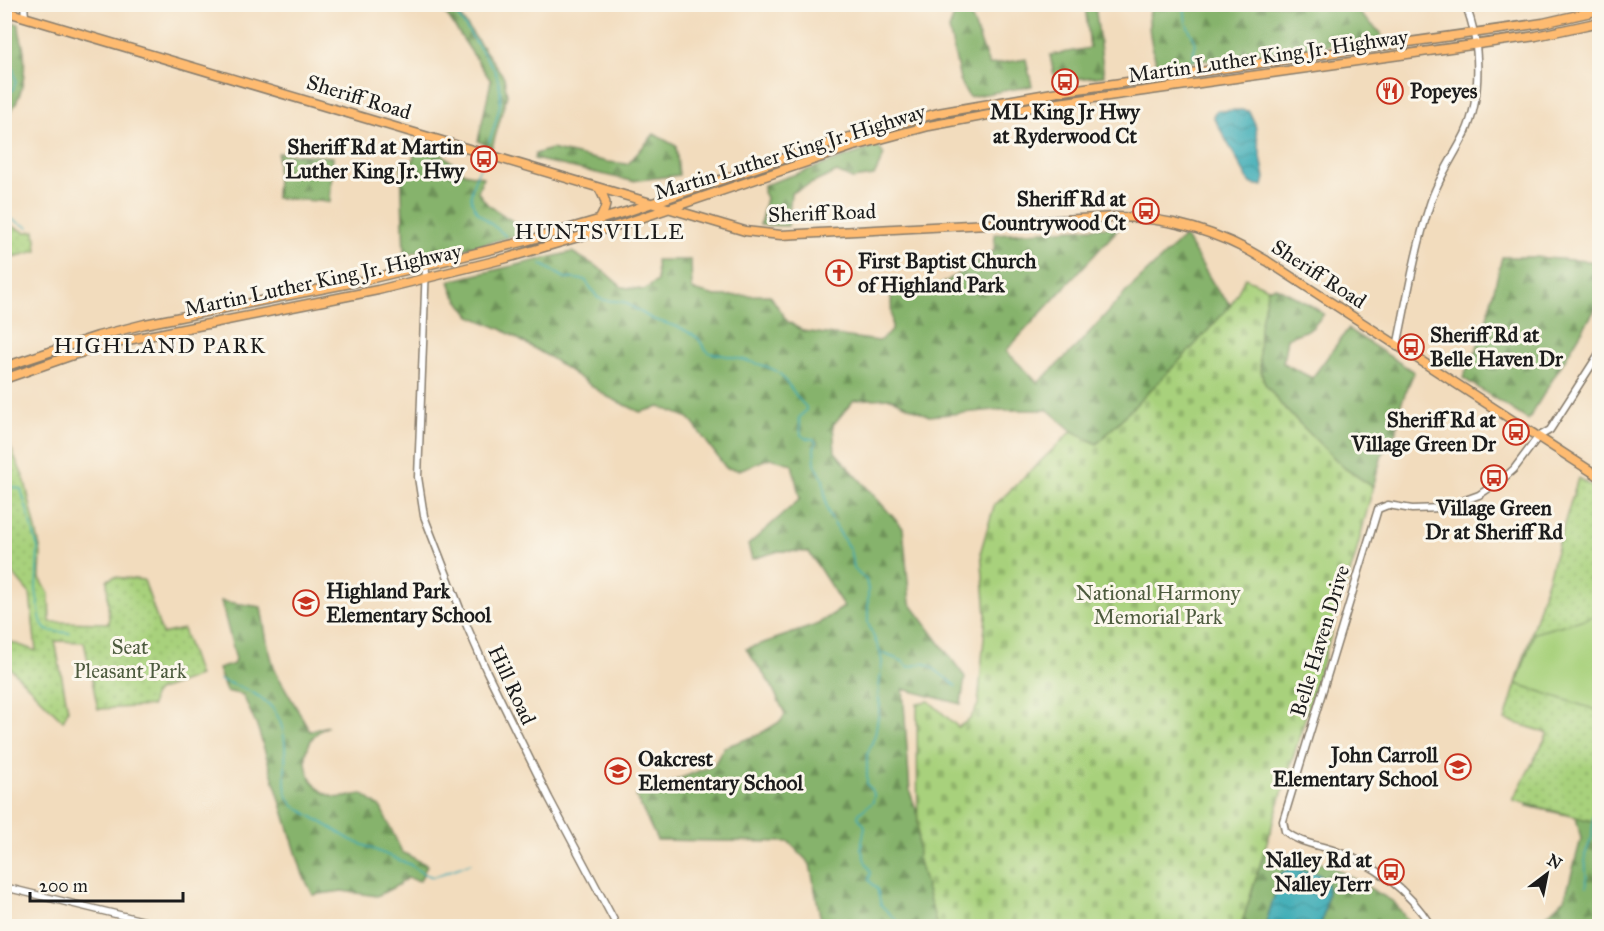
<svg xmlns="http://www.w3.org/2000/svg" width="1604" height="931" viewBox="0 0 1604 931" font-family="'IM FELL Great Primer',serif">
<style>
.forest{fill:url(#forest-firs);stroke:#516844;stroke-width:1.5}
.cemetery{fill:url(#cemetery-stones);stroke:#62764c;stroke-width:1.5}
.park{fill:url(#park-dots);stroke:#62764c;stroke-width:1.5}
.pitch{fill:#a8d17c;stroke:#62764c;stroke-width:1.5}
.water{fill:url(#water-waves);stroke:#2b6468;stroke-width:1.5}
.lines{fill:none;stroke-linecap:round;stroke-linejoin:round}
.stream{stroke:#3aabb5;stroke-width:1.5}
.minor-casing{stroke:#877c6c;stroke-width:9}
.major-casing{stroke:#877c6c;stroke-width:11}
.minor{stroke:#fff;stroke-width:6}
.major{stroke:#febb71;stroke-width:8}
.labels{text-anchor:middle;stroke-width:6;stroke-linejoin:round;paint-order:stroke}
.street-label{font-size:21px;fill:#1c1c1c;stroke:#fbf7ec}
.poi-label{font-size:21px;font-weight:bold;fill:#1c1c1c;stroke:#fbf7ec;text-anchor:start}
.park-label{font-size:21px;fill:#4d5b3e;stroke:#fbf7ec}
.neighbourhood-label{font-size:22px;letter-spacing:1.5px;fill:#1c1c1c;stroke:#fbf7ec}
</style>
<defs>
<pattern id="forest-firs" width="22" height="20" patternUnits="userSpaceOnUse" patternTransform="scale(1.5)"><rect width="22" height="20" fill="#86b36c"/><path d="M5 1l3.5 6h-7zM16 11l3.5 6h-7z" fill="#6d9158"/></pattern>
<pattern id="cemetery-stones" width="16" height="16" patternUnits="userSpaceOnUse" patternTransform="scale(1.5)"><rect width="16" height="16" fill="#a8d17c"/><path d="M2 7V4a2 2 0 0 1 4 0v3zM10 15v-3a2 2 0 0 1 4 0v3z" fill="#90b36b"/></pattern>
<pattern id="park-dots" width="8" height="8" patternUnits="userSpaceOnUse" patternTransform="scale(1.5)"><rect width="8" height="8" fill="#a8d17c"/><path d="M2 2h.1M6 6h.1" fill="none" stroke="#90b36b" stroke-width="1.8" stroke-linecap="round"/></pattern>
<pattern id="water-waves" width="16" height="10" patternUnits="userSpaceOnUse" patternTransform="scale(1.5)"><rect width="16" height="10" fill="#3aabb5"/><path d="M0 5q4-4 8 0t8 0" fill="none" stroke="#308a92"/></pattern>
</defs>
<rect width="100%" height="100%" fill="#fbf7ec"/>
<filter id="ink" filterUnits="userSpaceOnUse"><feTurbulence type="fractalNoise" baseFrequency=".0167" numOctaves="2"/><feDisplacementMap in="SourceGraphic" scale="12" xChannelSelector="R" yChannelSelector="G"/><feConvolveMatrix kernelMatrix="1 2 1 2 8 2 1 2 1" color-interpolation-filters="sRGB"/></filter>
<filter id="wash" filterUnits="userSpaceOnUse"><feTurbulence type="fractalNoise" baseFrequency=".008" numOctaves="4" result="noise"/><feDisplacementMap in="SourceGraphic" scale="24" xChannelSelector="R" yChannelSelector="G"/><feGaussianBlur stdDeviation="1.35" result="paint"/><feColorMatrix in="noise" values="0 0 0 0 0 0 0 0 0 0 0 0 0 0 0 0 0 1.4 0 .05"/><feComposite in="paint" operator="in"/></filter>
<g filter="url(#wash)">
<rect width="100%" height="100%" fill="#f2dcbd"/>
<path class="forest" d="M1152,4L1362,5L1361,15L1381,33L1382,39L1157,66C1152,46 1145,24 1152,4Z
M440,5H455V9L504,77L507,95L492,148L478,141L491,81Z
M958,5H967L989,65L1026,59L1032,86L969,97L961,84L949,29Z
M1085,5H1095L1104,76L1055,81L1050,55L1090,48Z
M5,20L19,24C19,37 23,41 24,52C26,78 22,100 5,119Z
M654,134L676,146L679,175L632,181L534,159L535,154L551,149L608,162L628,164Z
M417,141L440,152L464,173L483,177L478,192L487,204L518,225V235L430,258L421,251L404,256L401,162H413Z
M878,146L884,155L874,176L852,179L837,172L791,193L788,226L760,225L766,198L763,192L764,185Z
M278,153L333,157L330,202L276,198Z
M1121,226L1006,351L1038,383L1076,347L1126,292L1185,236L1217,290L1231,305L1192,348L1097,444L1072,431L1048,410H995L929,416L890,398L854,400L833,425L835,452L903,528L910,603L965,677L961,704L903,689L910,792L918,815V857L937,926H822L810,864L789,842L657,840L636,796L714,765L724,747L758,735L781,721L785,714L771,685L746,649L816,625L844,607L809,552L779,551L752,559L748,545L800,499L792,464L770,458L739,470L726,468L689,418L660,407L640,412L608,397L549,357L501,329L470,316L453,293L449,281L572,252L601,269L622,287L644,290L657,281L656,260H691L692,290L716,296L770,295L787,321L803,331L879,341L892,331L891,294L933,290L994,251L995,234Z
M1502,257H1533L1599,262V303L1528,420L1463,378L1483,334Z
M1276,287L1307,303L1324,314L1312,328L1287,338L1283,363L1312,378L1348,329L1414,372L1401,404L1396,431L1382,455L1373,487L1344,468L1282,406L1265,384L1260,369L1259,353L1260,326L1268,288Z
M221,601L261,607L267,642L275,671L310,731L328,726C323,729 317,732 313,737C298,760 308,788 334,797C341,799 354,795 362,794L381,808L402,852L427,865L420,881L407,878L398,885L377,896L342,891L313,895L303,875L258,729L243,695L226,691L218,669L234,664L235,656Z
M1599,725V926L1537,924L1565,898L1581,839L1576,817L1527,806L1557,763Z
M1265,849L1329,865L1394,902L1412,926H1241Z"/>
<path class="cemetery" d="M1245,278L1268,288L1260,326L1259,353L1260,369L1265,384L1282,406L1344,468L1373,487L1355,557L1241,926H937L918,857L917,703L929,701L958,727L970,719L978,705L986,615L981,550L994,506L1072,431L1097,444L1192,348L1231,305Z"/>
<path class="park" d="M5,223L25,232L35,231L37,251L5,259Z
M5,434L25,481L41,552L40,578L49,594L50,622L109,623L107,580L114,577L144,580L162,634L183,629L199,676L157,691L153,696L152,706L98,709L84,642L55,641L68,710L63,721L5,663V651L8,641L36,651L30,594L9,569L5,576Z
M1578,478L1599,491V823L1513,800L1548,733L1505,720Z"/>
<path class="pitch" d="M1599,615V711L1517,684L1534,633Z"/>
<path class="water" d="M1241,110L1249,111L1255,124L1265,178L1263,186L1252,184L1248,180L1213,116L1216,111Z
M1289,869C1340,871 1329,887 1321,926H1265L1281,873Z"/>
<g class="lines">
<path class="stream" d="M450,4L494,69C507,96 498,115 489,142
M1184,4L1186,23L1195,41L1193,61
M4,31L16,81L13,90L4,94
M482,164C459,206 475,210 506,236
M4,216L28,227
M541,264L565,278L585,280L598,298L604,300L624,302L652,319L681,328L698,338L705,349L710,353C724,355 771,365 779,373C790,384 794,396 806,407V410L799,418L801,435L805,438L814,439L816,443L814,448L815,464L823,479L826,504L829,515L850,550L854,568L866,580L868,589V623L880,652L882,662L878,695L880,705L875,735L867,755V784L874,794L873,802L859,813L858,817L865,826L861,848L865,861L871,872L869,880L877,889L881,905L895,919L899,926
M4,485L21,489L38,548L36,590L41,621L45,629L49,631L70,633
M882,653L902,661L909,667L923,663L929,665L956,686
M220,680C274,697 288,713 285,771C285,785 284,796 294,806L351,840L411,865L422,873L433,877L471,863
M1587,887L1585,855L1592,837L1593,818L1600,808"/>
</g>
</g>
<g filter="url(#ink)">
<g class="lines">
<g class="minor-casing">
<path id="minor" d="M24,4L25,17
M426,265L418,477L424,516L466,624L487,672L549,798L617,926
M1397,347C1407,299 1415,250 1430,204C1438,178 1453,158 1465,134C1482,98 1481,41 1465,4
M4,887L165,926
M1431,926C1408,889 1375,864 1333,850C1317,845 1297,842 1285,831L1283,821L1378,509L1388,505L1412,509L1443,508L1479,495L1504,478L1514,469L1538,437L1550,430L1600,352"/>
</g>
<g class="major-casing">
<path id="major" d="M4,11L745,231L781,235L1116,217C1171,217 1220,232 1267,261L1600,477
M599,188C607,203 608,204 600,219
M4,367L98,336L145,324L361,281L526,241L629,211L832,142L938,113L1064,91L1543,23L1600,10
M4,379L73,355L133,339L378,290L507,258L626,223L851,147L929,126L1037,106L1536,36L1600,22"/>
</g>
<use href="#minor" class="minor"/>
<use href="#major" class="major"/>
</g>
</g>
<defs>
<g id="bus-ring" transform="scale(1.35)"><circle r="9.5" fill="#fbf7ec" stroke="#c8321e" stroke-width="1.5"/><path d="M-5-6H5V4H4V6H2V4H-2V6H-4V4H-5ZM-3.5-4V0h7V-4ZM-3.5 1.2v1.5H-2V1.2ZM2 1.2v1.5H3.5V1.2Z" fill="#c8321e"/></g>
<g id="restaurant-ring" transform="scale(1.35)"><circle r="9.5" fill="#fbf7ec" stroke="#c8321e" stroke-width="1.5"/><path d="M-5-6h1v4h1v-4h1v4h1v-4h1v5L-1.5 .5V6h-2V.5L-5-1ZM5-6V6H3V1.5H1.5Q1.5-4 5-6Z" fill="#c8321e"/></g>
<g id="church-ring" transform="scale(1.35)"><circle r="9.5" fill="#fbf7ec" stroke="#c8321e" stroke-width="1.5"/><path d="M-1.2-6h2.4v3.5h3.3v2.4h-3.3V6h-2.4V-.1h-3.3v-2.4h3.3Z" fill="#c8321e"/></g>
<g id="school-ring" transform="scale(1.35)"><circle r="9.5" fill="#fbf7ec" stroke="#c8321e" stroke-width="1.5"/><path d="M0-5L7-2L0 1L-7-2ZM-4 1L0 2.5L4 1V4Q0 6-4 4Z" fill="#c8321e"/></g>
</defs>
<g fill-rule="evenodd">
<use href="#bus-ring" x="1065" y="82"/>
<use href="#restaurant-ring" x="1390" y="91"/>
<use href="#bus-ring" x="484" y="159"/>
<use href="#bus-ring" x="1146" y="211"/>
<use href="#church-ring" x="839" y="273"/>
<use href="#bus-ring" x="1411" y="347"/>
<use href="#bus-ring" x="1516" y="432"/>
<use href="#bus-ring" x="1494" y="478"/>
<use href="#school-ring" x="306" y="603"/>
<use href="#school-ring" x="1458" y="767"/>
<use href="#school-ring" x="618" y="771"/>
<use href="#bus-ring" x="1391" y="872"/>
</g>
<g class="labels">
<g class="street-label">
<text transform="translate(1268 56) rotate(-8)" y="7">Martin Luther King Jr. Highway</text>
<text transform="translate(359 97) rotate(17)" y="7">Sheriff Road</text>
<text transform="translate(790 152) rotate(-17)" y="7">Martin Luther King Jr. Highway</text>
<text transform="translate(822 213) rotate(-2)" y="7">Sheriff Road</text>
<text transform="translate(1319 274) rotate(33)" y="7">Sheriff Road</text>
<text transform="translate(323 280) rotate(-12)" y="7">Martin Luther King Jr. Highway</text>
<text transform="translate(1320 641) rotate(-73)" y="7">Belle Haven Drive</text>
<text transform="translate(512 685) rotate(65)" y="7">Hill Road</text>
</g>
<g class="poi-label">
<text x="1410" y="98">Popeyes</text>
<text x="1065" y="119" text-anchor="middle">ML King Jr Hwy<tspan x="1065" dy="24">at Ryderwood Ct</tspan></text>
<text x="464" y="154" text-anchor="end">Sheriff Rd at Martin<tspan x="464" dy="24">Luther King Jr. Hwy</tspan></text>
<text x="1126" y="206" text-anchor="end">Sheriff Rd at<tspan x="1126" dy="24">Countrywood Ct</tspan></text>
<text x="858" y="268">First Baptist Church<tspan x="858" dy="24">of Highland Park</tspan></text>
<text x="1430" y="342">Sheriff Rd at<tspan x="1430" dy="24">Belle Haven Dr</tspan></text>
<text x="1496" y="427" text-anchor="end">Sheriff Rd at<tspan x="1496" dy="24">Village Green Dr</tspan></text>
<text x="1494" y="515" text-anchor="middle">Village Green<tspan x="1494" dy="24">Dr at Sheriff Rd</tspan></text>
<text x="326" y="598">Highland Park<tspan x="326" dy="24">Elementary School</tspan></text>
<text x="1438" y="762" text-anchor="end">John Carroll<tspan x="1438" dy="24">Elementary School</tspan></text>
<text x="638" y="766">Oakcrest<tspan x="638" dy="24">Elementary School</tspan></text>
<text x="1372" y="867" text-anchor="end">Nalley Rd at<tspan x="1372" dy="24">Nalley Terr</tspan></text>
</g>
<g class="park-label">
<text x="1158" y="600">National Harmony<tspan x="1158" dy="24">Memorial Park</tspan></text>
<text x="130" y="654">Seat<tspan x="130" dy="24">Pleasant Park</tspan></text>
</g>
<g class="neighbourhood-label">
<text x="600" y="239">HUNTSVILLE</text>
<text x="160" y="353">HIGHLAND PARK</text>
</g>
</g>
<rect width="1604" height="931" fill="none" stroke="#fbf7ec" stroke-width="24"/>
<g transform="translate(1547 874) rotate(32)" stroke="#fbf7ec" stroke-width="4.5" paint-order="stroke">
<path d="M0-4.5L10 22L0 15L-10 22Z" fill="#1c1c1c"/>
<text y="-9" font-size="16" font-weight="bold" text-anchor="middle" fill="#1c1c1c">N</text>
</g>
<path d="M30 892v9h153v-9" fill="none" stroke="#1c1c1c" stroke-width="3"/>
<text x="39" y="892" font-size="18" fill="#1c1c1c" stroke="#fbf7ec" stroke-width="4.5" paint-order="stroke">200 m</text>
</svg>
